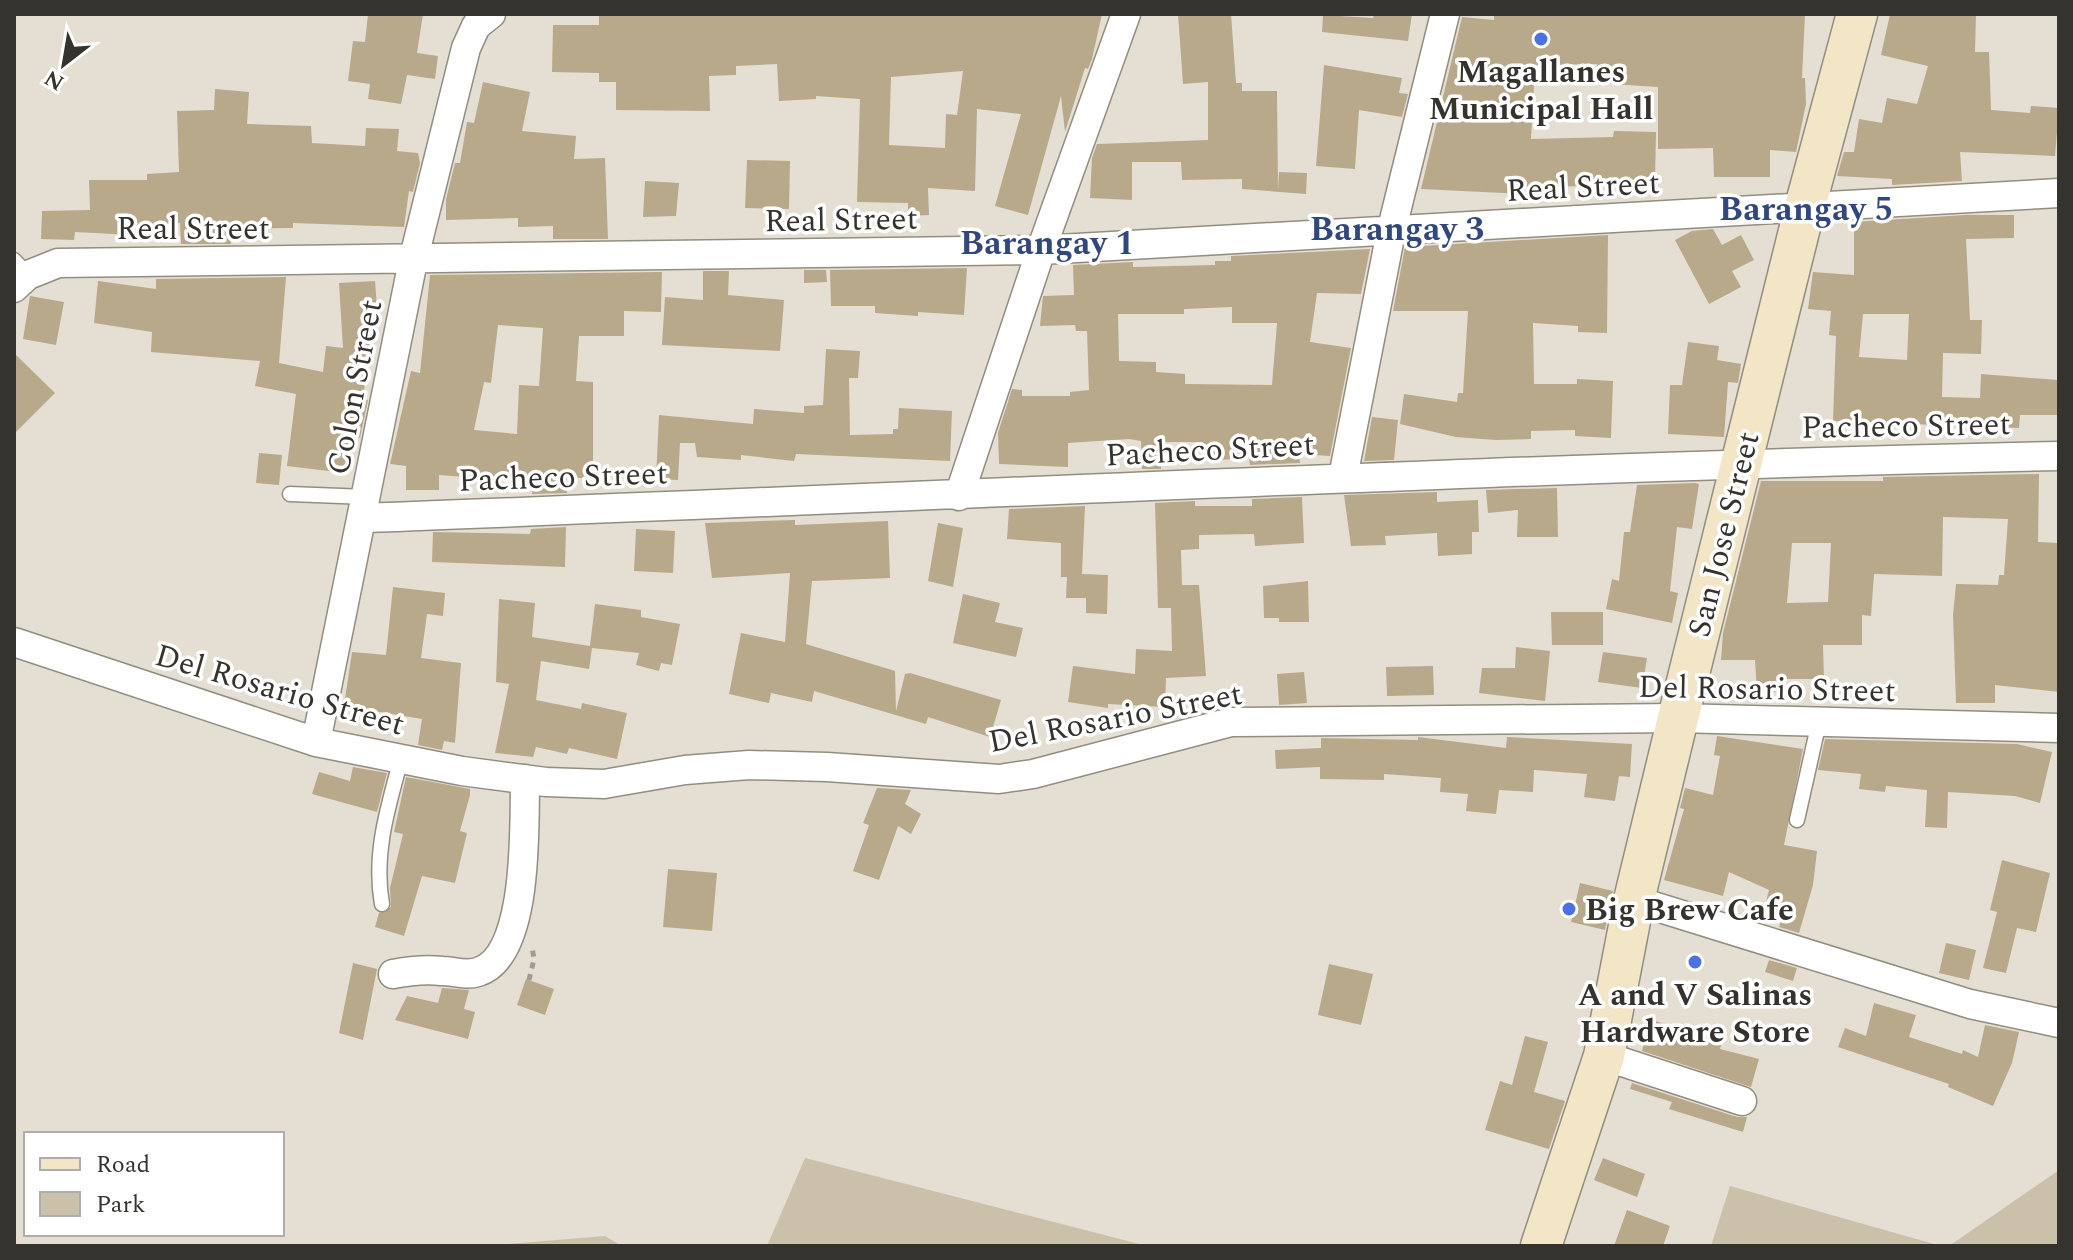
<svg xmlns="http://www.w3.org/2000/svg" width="2073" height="1260" viewBox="0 0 2073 1260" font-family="Spectral,serif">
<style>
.green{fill:#cbc1ab}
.building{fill:#b7a98a;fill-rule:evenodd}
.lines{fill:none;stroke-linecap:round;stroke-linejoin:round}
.service-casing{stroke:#928d81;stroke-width:17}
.minor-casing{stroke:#928d81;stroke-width:31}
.secondary-casing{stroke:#928d81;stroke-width:43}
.path{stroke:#a19c93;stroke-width:5;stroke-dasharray:6 6;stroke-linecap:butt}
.service{stroke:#fff;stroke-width:14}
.minor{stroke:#fff;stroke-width:28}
.secondary{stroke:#f2e6c7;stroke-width:40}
.poi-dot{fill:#4973e5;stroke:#fff;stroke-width:3}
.labels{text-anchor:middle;stroke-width:7;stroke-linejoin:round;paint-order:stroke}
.poi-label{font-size:32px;font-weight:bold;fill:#35332e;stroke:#fff}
.street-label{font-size:32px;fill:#35332e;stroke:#fff}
.neighbourhood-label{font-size:34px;font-weight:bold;fill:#304780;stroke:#fff}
</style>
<rect width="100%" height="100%" fill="#e5dfd3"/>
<path class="green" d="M805,1158L1147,1246H767Z
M2059,1170V1246H1949Z
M1730,1186L1941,1246H1711Z
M605,1236L622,1246H484Z"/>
<path class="building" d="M368,14H423L417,53L438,56L435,79L407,75L401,104L368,99L370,84L348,81L353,41L365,42Z
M599,14L659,16L1102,14L1092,59L1088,69L1085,68L1065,132L1061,96L1028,215L995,206L1021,114L977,109L975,191L928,188L929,215L908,216V203L857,202L860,99L816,96V99L779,101L777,64L736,66V75L709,76L710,111L616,110V82H599V73L552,72L553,25H599ZM963,71L957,115L946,114L945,148L889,145L891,77Z
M1178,14H1231L1236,83H1242V91H1277L1278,190L1279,172L1307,173L1306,194L1242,189V179L1182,180L1181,162H1132V200L1090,198L1092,158L1097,144L1208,140V82L1183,84Z
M1374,14H1412L1408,41L1322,32L1323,15L1373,18Z
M1494,14H1805L1802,78H1805L1806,104L1796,152L1770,150V177H1714L1713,148L1658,149V87L1596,83L1597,64L1535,65L1531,139L1613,137L1614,131L1656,132L1655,182L1597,180V186L1525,187L1524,194L1421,189L1462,17L1494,20Z
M1890,14H1976L1975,52H1989L1991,110L2030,113L2031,106L2059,108L2055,156L1960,152L1962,181L1892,185V179L1837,176L1844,152H1854L1859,119L1882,123L1887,98L1917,104L1928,66L1881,55Z
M1324,65L1402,78L1399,93L1408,94L1402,117L1359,110L1355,169L1316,166Z
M483,82L530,92L522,131L576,136L574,159L605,158L608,239H553V226L518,227V218L446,220V199L455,163H460L467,122L474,123Z
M215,89L249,92L247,124L311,126L312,143L365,146L366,128L399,129L397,151L418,153L420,163L413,192L409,191L404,227L293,223V228L230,229L231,244H181L180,223L133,226V235L75,232L74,240L41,239L42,211L90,210L89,180H147V174L179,172L177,111L214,110Z
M747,160L790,161L789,209L745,208Z
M645,181L679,183L676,216L643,217Z
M1965,215H2014V238L1966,239L1970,320H1982L1981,354L1943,353L1942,397L1980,398L1981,374L2058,380L2059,415H2020L2019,428L1833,421L1836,336L1829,335L1831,311L1808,309L1813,272L1854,275V222ZM1863,314H1909L1907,360L1859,357Z
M1713,229L1722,245L1741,235L1754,260L1732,271L1741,287L1709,304L1675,240L1692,231Z
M1608,235L1607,333L1578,332V326L1533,323L1534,384H1577V379L1613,381L1611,438L1575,436V430L1531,431V439L1496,440L1456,437L1400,424L1404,394L1457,402L1458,393H1463L1468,311H1393L1405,247Z
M1370,249L1361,294L1317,293L1310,342L1351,348L1330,456L1299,454L1300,463L1250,465L1249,458L1203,461V442H1160L1161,469H1142L1141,441L1129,439L1068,443V467L999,464L998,433L1012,389L1022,390V396H1070V392L1089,390L1087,331H1076L1075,325L1040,326L1043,296L1074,295L1073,265L1133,262V267L1215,265V261H1231V256ZM1232,307V323H1277L1272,385L1185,384V374L1156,372V362L1119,361L1118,314H1184V309Z
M967,268L964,315L918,312V316L875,313V306H831L830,270Z
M804,270H826L827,282L804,283Z
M703,271H729L728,295L784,300L780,351L662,345L665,297L703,300Z
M662,272L661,312L624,311V336H579L576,381L593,382V478H567V493L532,494V482L439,475V490H406V466L390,464L411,371L420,373L430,275ZM498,325L543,328L539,386L519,385L517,434L474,430L484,382L491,383Z
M286,277L279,363L323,372L326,346L343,348L339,283L375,281L378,321L372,322L363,399L368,400L360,438L349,437L345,473L287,466L296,394L255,386L260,361L151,352L152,332L94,323L98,281L156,289V279Z
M30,296L64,302L56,345L23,339Z
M1688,342L1719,346L1717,360L1741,364L1738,383L1728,382L1724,437L1668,434L1670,385H1682Z
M826,349L860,351L858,378H849L850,435L893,434V429H898L899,408L952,411L950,461L796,454L794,461L741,455V460L697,457L695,443H680L678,480L656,479L659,415L753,424L754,409L804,413V406L823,405Z
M14,353L55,393L14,434Z
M1372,417L1398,420L1394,460L1364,461Z
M259,453L282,455L279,485L256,483Z
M2039,474L2038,542L2059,543V692L1995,685V703H1956L1953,615L1956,584L1998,585L1999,575H2004L2008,519L1943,517L1942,576L1874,574L1871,616L1862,615V645H1823L1824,679H1778L1779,692L1757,693L1755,660H1721L1723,633L1761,481H1883V477ZM1792,543H1831L1828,602L1787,603Z
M1695,483L1699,484L1692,529L1677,527L1670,591L1678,593L1672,623L1606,609L1612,579L1619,581L1624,532H1630L1637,485Z
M1557,488L1558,537H1517L1518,510L1488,513L1486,490Z
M1437,492V502L1478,500L1479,532H1472V554L1438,556L1437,533L1385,536L1386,545L1351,546L1344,495Z
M1302,497L1304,543L1255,546L1254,534L1199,535V549L1181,550L1182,585H1199L1206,676L1166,678L1165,707L1108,704V708L1068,702L1073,666L1135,674L1136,649L1172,651L1171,608H1158L1155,503L1195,501V506H1252V499Z
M1085,506L1082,574L1108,575L1107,614L1086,613V598H1066L1067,577H1061V543L1007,539L1009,509Z
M795,520V525L888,521L890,578L812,581L806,644L895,671L896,711L905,674L910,673L1001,700L990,737L928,717L926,724L814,691L812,702L771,693L769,703L729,694L741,633L785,642L790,573L712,578L705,523Z
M938,523L963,528L953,587L928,581Z
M566,527L565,567L432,562L433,532L530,534L531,529Z
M636,529L675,531L673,573L634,571Z
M1308,581L1309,622H1279V618H1264L1263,586Z
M393,587L445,593L443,616L427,614L421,658L461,663L455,743L444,741L442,750L418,745L422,719L344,706L352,652L386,655Z
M963,594L1000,603L995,622L1023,628L1016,657L953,643Z
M499,599L535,603L532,637L590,646L595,604L641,610V617L680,624L672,665L661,663L659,671L636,665L639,653L592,648L589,669L541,661L536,700L581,709L582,703L627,713L617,759L569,748L567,754L536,747L533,757L495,753L509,684L496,682Z
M1551,612H1603V645H1552Z
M1516,647L1550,651L1545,701L1479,693L1482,668H1515Z
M1603,652L1647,658L1642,688L1598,682Z
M1433,666L1434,695L1387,696L1386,667Z
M1304,672L1307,703L1279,705L1277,674Z
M1717,736L1803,749L1784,845L1817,851L1813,885L1799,933L1779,927L1782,918L1763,914L1769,890L1729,872L1723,896L1664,880L1684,809L1680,808L1685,788L1713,795L1720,756L1714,755Z
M1418,737L1506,748L1507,737L1632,744L1630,777L1619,776L1615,801L1584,797L1587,774L1534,770L1533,792L1499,790L1496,814L1466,811L1468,794L1440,792L1441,778L1384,774V780L1320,779V767L1276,769L1275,750L1321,748V738L1418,740Z
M1825,739L2017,744L2052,752L2040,803L2015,796L1948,792L1947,828L1925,827L1927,790L1886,786L1885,792L1859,789L1861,774L1818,770Z
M353,767L387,773L377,812L312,794L319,772L350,781Z
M406,777L470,789V795L460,831L467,833L455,883L422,876L404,936L375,927L379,913L391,907L390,888L403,834L394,832Z
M877,788L911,790L905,804L921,814L911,834L898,826L879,880L853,871L869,825L863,823Z
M2002,860L2050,873L2036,932L2017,928L2006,973L1983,968L1997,912L1990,910Z
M668,869L717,873L712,931L663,927Z
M1580,883L1613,891L1605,930L1571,922Z
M1946,943L1976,950L1969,980L1939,973Z
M1769,960L1797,968L1793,981L1765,972Z
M353,963L377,969L363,1040L339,1033Z
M1329,964L1373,974L1361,1025L1318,1015Z
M526,979L554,989L545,1015L517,1005Z
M442,988L469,990L464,1009L475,1012L468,1039L395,1020L407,996L438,1003Z
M1874,1003L1916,1015L1909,1037L1962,1054L1963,1050L1978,1057L1985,1025L2019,1032L2012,1063L1993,1106L1948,1087L1949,1084L1838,1047L1845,1028L1866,1036Z
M1649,1019L1722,1042L1720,1049L1759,1059L1751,1087L1642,1051Z
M1525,1036L1548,1042L1534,1092L1565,1101L1549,1149L1485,1130L1500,1081L1512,1085Z
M1632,1083L1737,1117H1747L1743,1132L1669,1109L1672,1102L1630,1089Z
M1603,1158L1645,1174L1637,1197L1594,1180Z
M1627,1210L1670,1226L1663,1246H1614Z"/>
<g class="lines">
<g class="service-casing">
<path id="service" d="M14,260L28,275
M290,494L367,497
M1797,820L1819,722
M382,904C373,854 388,807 401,759"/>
</g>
<g class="minor-casing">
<path id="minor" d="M14,288L28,275L58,263L1041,250L2059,193
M1343,477L1391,232L1445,14
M959,496L1041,250L1126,14
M364,518C929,497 1494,468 2059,456
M14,642L316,742L462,771L546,782L604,784L685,770L749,765L827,767L999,779L1033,774L1231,722L1678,718L2059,728
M316,742L413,261L466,48L476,26L491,14
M1634,900L1970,1004L2059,1023
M393,974C408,971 426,969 442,971C454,971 465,976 478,972C530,956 524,822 525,779
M1604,1056L1742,1101"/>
</g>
<g class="secondary-casing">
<path id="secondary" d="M1541,1246L1604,1056L1634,900L1678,718L1805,207L1857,14"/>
</g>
<path class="path" d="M529,980L534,959L532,947"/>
<use href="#service" class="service"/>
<use href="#minor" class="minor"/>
<use href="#secondary" class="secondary"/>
</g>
<g class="poi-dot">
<circle cx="1541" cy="39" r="8"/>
<circle cx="1569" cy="909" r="8"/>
<circle cx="1695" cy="962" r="8"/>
</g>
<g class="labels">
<g class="poi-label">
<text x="1541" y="82">Magallanes<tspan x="1541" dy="37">Municipal Hall</tspan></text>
<text x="1585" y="920" text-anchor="start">Big Brew Cafe</text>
<text x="1695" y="1005">A and V Salinas<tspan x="1695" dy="37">Hardware Store</tspan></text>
</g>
<g class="street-label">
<text transform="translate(1583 186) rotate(-3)" y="11">Real Street</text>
<text transform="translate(841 219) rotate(-1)" y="11">Real Street</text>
<text x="193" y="239">Real Street</text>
<text transform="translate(354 387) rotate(-79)" y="11">Colon Street</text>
<text transform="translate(1906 425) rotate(-1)" y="11">Pacheco Street</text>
<text transform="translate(1210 449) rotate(-3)" y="11">Pacheco Street</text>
<text transform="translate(563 476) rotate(-2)" y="11">Pacheco Street</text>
<text transform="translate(1723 534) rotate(-76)" y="11">San Jose Street</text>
<text transform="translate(1767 688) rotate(1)" y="11">Del Rosario Street</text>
<text transform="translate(280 689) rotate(16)" y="11">Del Rosario Street</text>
<text transform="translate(1115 717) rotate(-11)" y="11">Del Rosario Street</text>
</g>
<g class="neighbourhood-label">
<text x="1806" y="220">Barangay 5</text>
<text x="1397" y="240">Barangay 3</text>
<text x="1047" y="254">Barangay 1</text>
</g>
</g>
<rect width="2073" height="1260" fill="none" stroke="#35332e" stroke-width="32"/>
<rect x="24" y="1132" width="260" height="104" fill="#ffffff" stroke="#aeadab" stroke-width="2"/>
<rect x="40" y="1158" width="40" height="12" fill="#f2e6c7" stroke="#aeadab" stroke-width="2"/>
<text x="96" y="1172" font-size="24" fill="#35332e">Road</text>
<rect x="40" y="1192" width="40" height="24" fill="#cbc1ab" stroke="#aeadab" stroke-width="2"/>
<text x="96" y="1212" font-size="24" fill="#35332e">Park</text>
<g transform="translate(64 64) rotate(211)" stroke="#ffffff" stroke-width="6" paint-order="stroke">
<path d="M0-6L14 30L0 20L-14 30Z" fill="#35332e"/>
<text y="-12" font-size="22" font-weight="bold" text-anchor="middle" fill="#35332e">N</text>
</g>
</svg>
